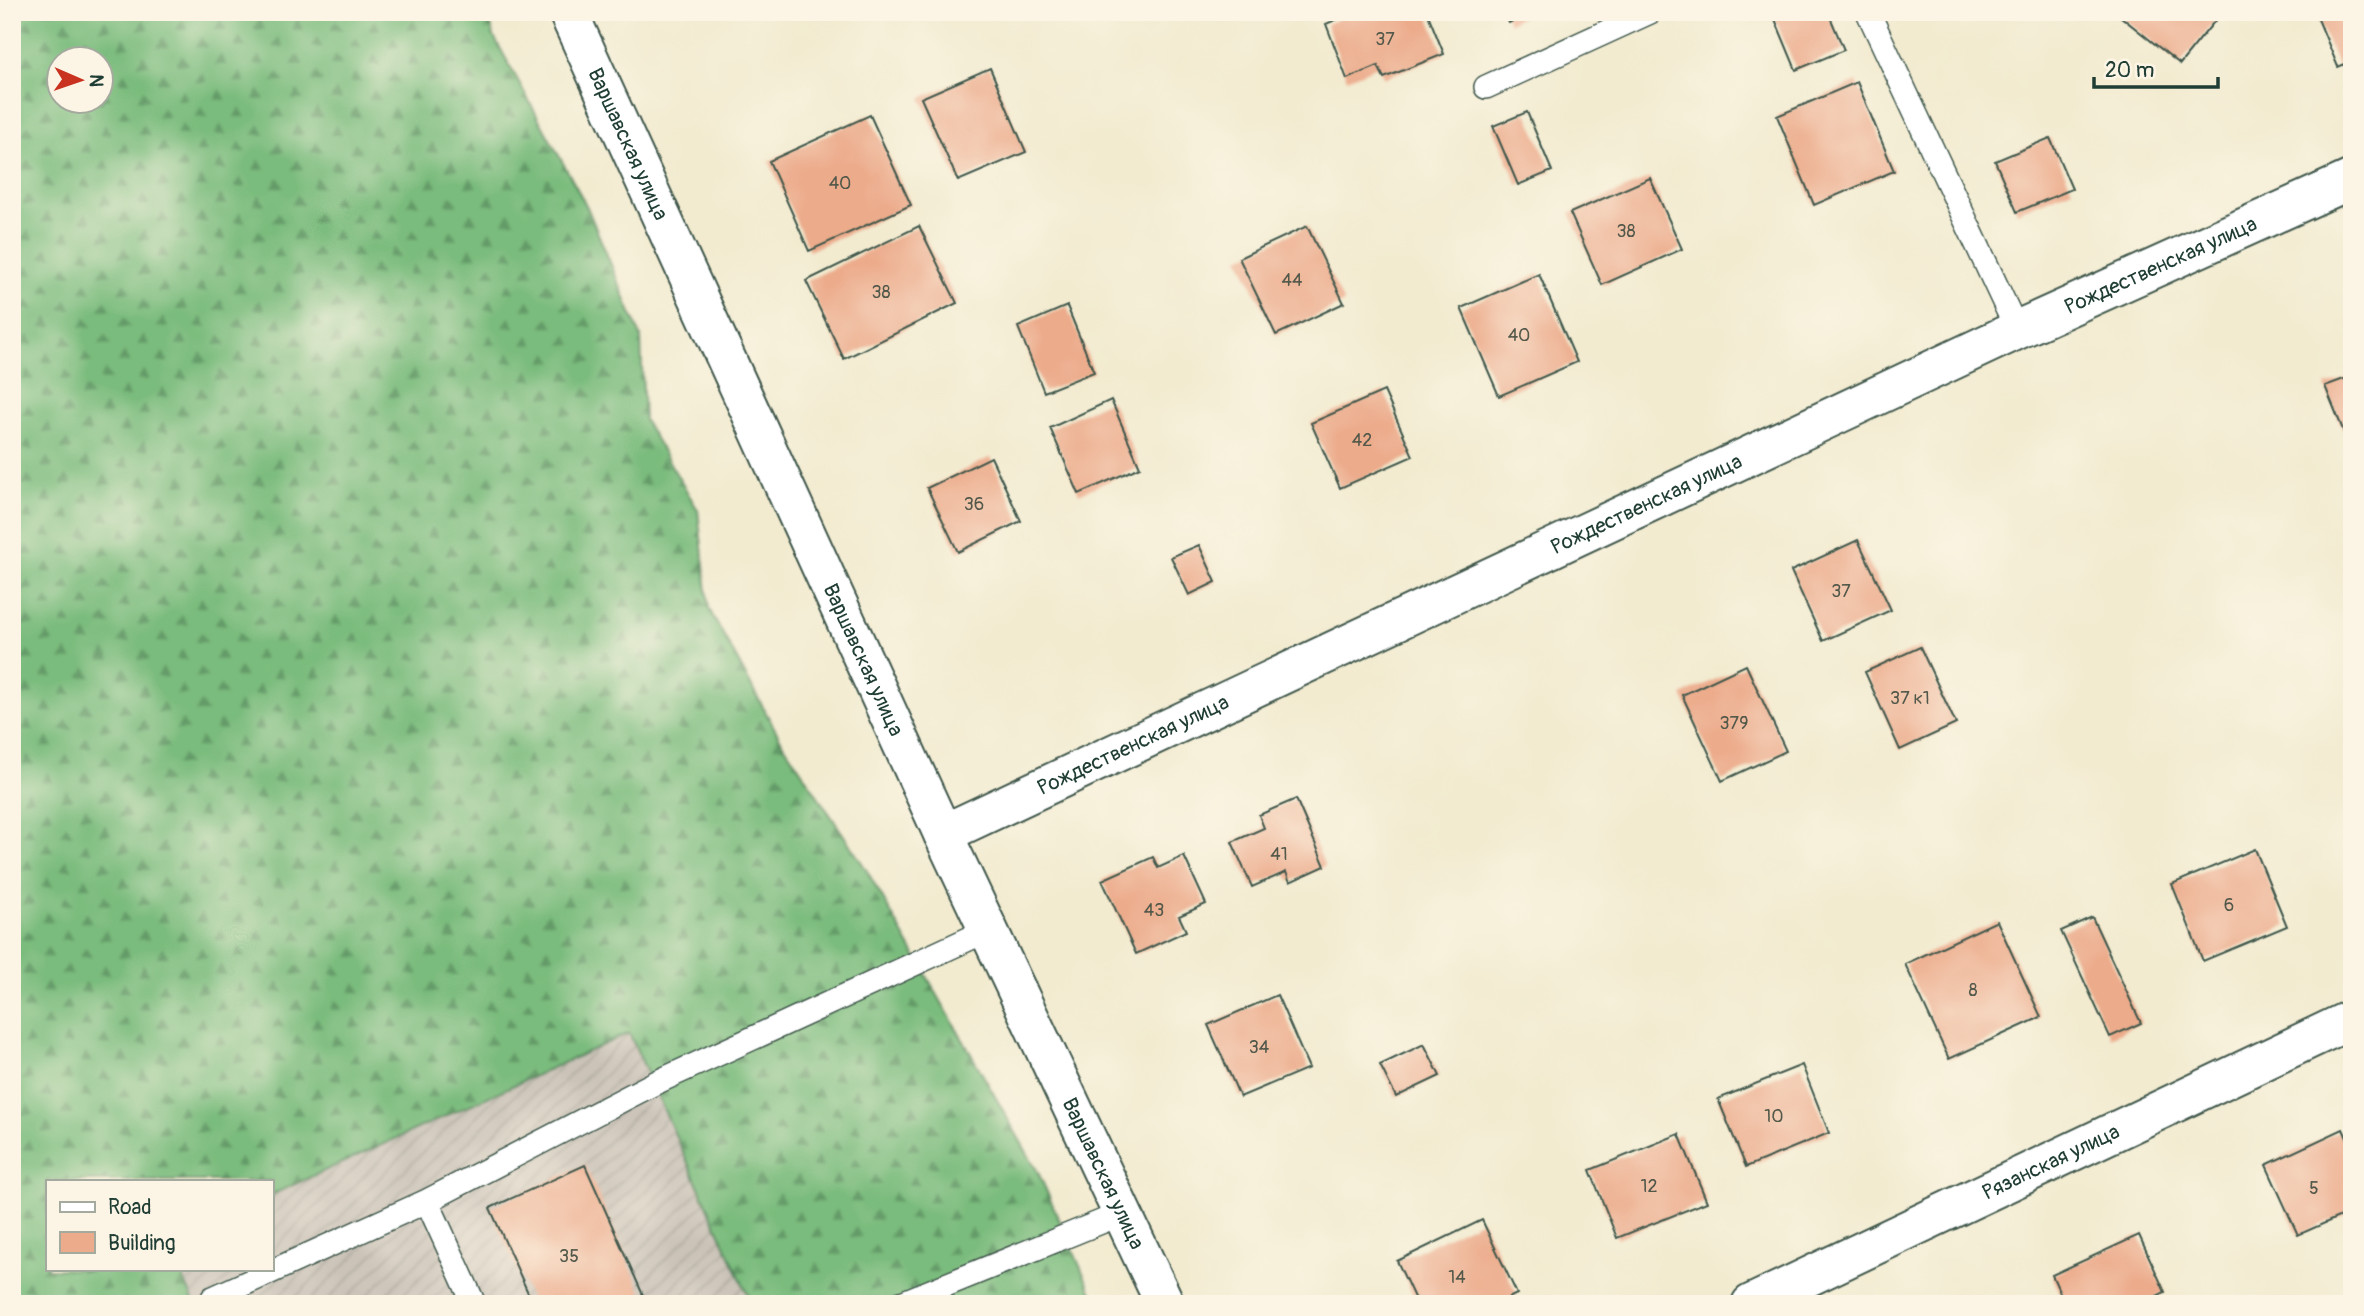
<svg xmlns="http://www.w3.org/2000/svg" width="2364" height="1316" viewBox="0 0 2364 1316" font-family="Pangolin,sans-serif">
<style>
.industrial{fill:url(#industrial-furrows)}
.forest{fill:url(#forest-firs);stroke:#4c7c58;stroke-width:2;fill-rule:evenodd}
.building{fill:#ecab8b}
.lines{fill:none;stroke-linecap:round;stroke-linejoin:round}
.lane-casing{stroke:#3f574b;stroke-width:26}
.street-casing{stroke:#3f574b;stroke-width:42}
.lane{stroke:#fff;stroke-width:23}
.street{stroke:#fff;stroke-width:38}
.labels{text-anchor:middle;stroke-width:7;stroke-linejoin:round;paint-order:stroke}
.number-label{font-size:18px;fill:#52584a}
.street-label{font-size:21px;fill:#1f3d34;stroke:#fcf5e5}
</style>
<defs>
<pattern id="industrial-furrows" width="10" height="10" patternUnits="userSpaceOnUse" patternTransform="scale(1.75)"><rect width="10" height="10" fill="#cbc3b8"/><path d="M-1 1l2-2M0 10L10 0M9 11l2-2" fill="none" stroke="#aea89f"/></pattern>
<pattern id="forest-firs" width="22" height="20" patternUnits="userSpaceOnUse" patternTransform="scale(1.75)"><rect width="22" height="20" fill="#7abc7d"/><path d="M5 1l3.5 6h-7zM16 11l3.5 6h-7z" fill="#639a67"/></pattern>
</defs>
<rect width="100%" height="100%" fill="#fcf5e5"/>
<filter id="ink" filterUnits="userSpaceOnUse"><feTurbulence type="fractalNoise" baseFrequency=".0143" numOctaves="2"/><feDisplacementMap in="SourceGraphic" scale="14" xChannelSelector="R" yChannelSelector="G"/><feConvolveMatrix kernelMatrix="1 2 1 2 8 2 1 2 1" color-interpolation-filters="sRGB"/></filter>
<filter id="wash" filterUnits="userSpaceOnUse"><feTurbulence type="fractalNoise" baseFrequency=".00686" numOctaves="4" result="noise"/><feDisplacementMap in="SourceGraphic" scale="28" xChannelSelector="R" yChannelSelector="G"/><feGaussianBlur stdDeviation="1.57" result="paint"/><feColorMatrix in="noise" values="0 0 0 0 0 0 0 0 0 0 0 0 0 0 0 0 0 1.4 0 .05"/><feComposite in="paint" operator="in"/></filter>
<g filter="url(#wash)">
<rect width="100%" height="100%" fill="#f2ebd0"/>
<path class="industrial" d="M629,1032L752,1304H195L179,1269H271V1195Z"/>
<path class="forest" d="M12,12H489L493,35L587,207L641,337L644,420L698,510L709,609L781,740L866,869L1038,1172L1097,1304H752L629,1033L271,1195V1181H47V1269H179L195,1304H12ZM60,60H102V102H60Z"/>
<g id="blocks">
<path class="building" d="M1346,12H1427L1444,54L1384,78L1378,66L1347,79L1326,24L1347,15Z
M1504,12H1531L1509,23Z
M1772,12H1828L1844,50L1796,70Z
M2123,12H2222L2180,64L2120,16Z
M2315,12H2352V61L2338,67Z
M990,68L1026,152L958,181L921,98Z
M1857,82L1894,171L1814,205L1777,116Z
M1527,112L1552,171L1518,185L1493,126Z
M870,115L911,205L809,251L769,161Z
M2050,138L2072,189L2017,212L1995,161Z
M1650,178L1682,249L1602,285L1570,213Z
M919,226L957,303L844,359L806,281Z
M1307,226L1344,303L1276,335L1239,258Z
M1539,274L1577,362L1499,396L1461,308Z
M1067,306L1094,372L1044,392L1018,327Z
M2352,376V452L2325,386Z
M1384,391L1413,456L1340,488L1311,423Z
M1111,400L1140,467L1079,494L1050,428Z
M991,457L1021,521L958,552L927,488Z
M1858,540L1891,610L1823,641L1791,571Z
M1199,545L1216,582L1189,595L1171,557Z
M1920,647L1956,724L1900,750L1865,672Z
M1746,665L1786,751L1722,781L1682,695Z
M1296,799L1325,866L1290,882L1286,872L1252,887L1232,842L1264,828L1259,815Z
M2255,849L2287,926L2203,961L2172,884Z
M1184,856L1206,904L1179,916L1186,931L1136,954L1102,880L1153,857L1158,868Z
M2092,917L2141,1023L2110,1037L2061,931Z
M1997,921L2041,1017L1949,1059L1905,964Z
M1277,995L1309,1068L1240,1097L1208,1025Z
M1424,1044L1440,1076L1396,1097L1380,1065Z
M1802,1065L1829,1133L1746,1167L1718,1099Z
M2343,1129L2352,1149V1211L2298,1235L2266,1165Z
M1679,1134L1707,1202L1617,1238L1590,1170Z
M585,1165L647,1304H533L490,1208Z
M1482,1220L1517,1294L1496,1304H1417L1397,1261Z
M2139,1235L2165,1292L2141,1304H2065L2052,1275Z"/>
</g>
</g>
<g filter="url(#ink)">
<use href="#blocks" fill-opacity="0" stroke="#3f574b" stroke-width="2"/>
<g class="lines">
<g class="lane-casing">
<path id="lane" d="M1868,12L2017,330
M1486,87L1650,12
M427,1201L474,1304
M216,1304L213,1298L427,1201L653,1084L988,930
M899,1304L1123,1213"/>
</g>
<g class="street-casing">
<g id="street">
<path id="s1" d="M568,12L943,834L1165,1304"/>
<path id="s2" d="M943,834L2017,330L2352,179"/>
<path id="s3" d="M1751,1304L2352,1019"/>
</g>
</g>
<use href="#lane" class="lane"/>
<use href="#street" class="street"/>
</g>
</g>
<g class="labels">
<g class="number-label">
<text x="1385" y="45">37</text>
<text x="840" y="189">40</text>
<text x="1626" y="237">38</text>
<text x="1292" y="286">44</text>
<text x="881" y="298">38</text>
<text x="1519" y="341">40</text>
<text x="1362" y="446">42</text>
<text x="974" y="510">36</text>
<text x="1841" y="597">37</text>
<text x="1910" y="704">37 к1</text>
<text x="1734" y="729">379</text>
<text x="1279" y="860">41</text>
<text x="2229" y="911">6</text>
<text x="1154" y="916">43</text>
<text x="1973" y="996">8</text>
<text x="1259" y="1053">34</text>
<text x="1774" y="1122">10</text>
<text x="1649" y="1192">12</text>
<text x="2314" y="1194">5</text>
<text x="569" y="1262">35</text>
<text x="1457" y="1283">14</text>
</g>
<g class="street-label">
<text dy="7" stroke="none"><textPath href="#s1" startOffset="145">Варшавская улица</textPath></text>
<text dy="7" stroke="none"><textPath href="#s2" startOffset="1344">Рождественская улица</textPath></text>
<text dy="7" stroke="none"><textPath href="#s2" startOffset="777">Рождественская улица</textPath></text>
<text dy="7" stroke="none"><textPath href="#s1" startOffset="712">Варшавская улица</textPath></text>
<text dy="7" stroke="none"><textPath href="#s2" startOffset="210">Рождественская улица</textPath></text>
<text dy="7" stroke="none"><textPath href="#s3" startOffset="332">Рязанская улица</textPath></text>
<text dy="7" stroke="none"><textPath href="#s1" startOffset="1279">Варшавская улица</textPath></text>
</g>
</g>
<rect width="2364" height="1316" fill="none" stroke="#fcf5e5" stroke-width="42"/>
<rect x="46" y="1180" width="228" height="91" fill="#fcf5e5" stroke="#a4ab9e" stroke-width="2"/>
<rect x="60" y="1202" width="35" height="10" fill="#ffffff" stroke="#a4ab9e" stroke-width="2"/>
<text x="108" y="1214" font-size="21" fill="#1f3d34">Road</text>
<rect x="60" y="1232" width="35" height="21" fill="#ecab8b" stroke="#a4ab9e" stroke-width="2"/>
<text x="108" y="1250" font-size="21" fill="#1f3d34">Building</text>
<g transform="translate(80 80) rotate(92)"><circle r="33" fill="#fcf5e5" stroke="#a4ab9e" stroke-width="2"/>
<path d="M0-5L12 26L0 18L-12 26Z" fill="#c8321e"/>
<text y="-10" font-size="19" font-weight="bold" text-anchor="middle" fill="#1f3d34">N</text>
</g>
<path d="M2094 77v10h124v-10" fill="none" stroke="#1f3d34" stroke-width="3.5"/>
<text x="2105" y="77" font-size="21" fill="#1f3d34" stroke="#fcf5e5" stroke-width="5" paint-order="stroke">20 m</text>
</svg>
